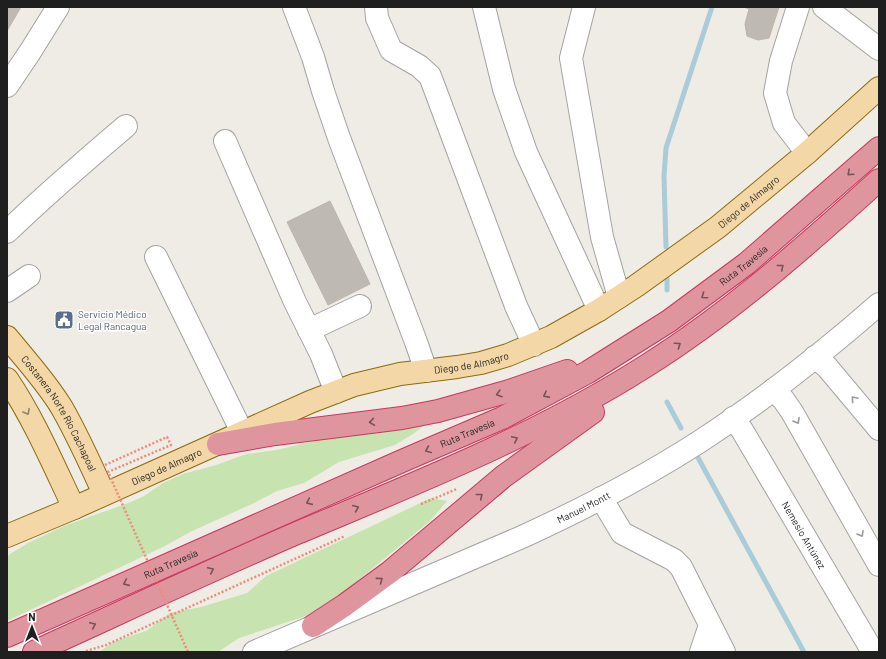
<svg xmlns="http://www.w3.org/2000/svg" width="886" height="659" viewBox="0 0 886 659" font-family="Barlow,sans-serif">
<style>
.grass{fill:#c7e4b0}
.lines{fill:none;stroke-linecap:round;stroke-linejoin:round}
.stream{stroke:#aacbd8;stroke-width:5}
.building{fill:#bfb9b3;stroke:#bfb4aa}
.minor-casing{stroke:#a3a3a3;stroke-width:24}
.major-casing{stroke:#8c6a0d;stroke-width:24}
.highway-casing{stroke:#cb355f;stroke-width:24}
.path{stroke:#ed8c78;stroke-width:2.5;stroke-dasharray:2 2;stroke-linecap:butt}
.minor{stroke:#fff;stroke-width:22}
.major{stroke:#f4d7a6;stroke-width:22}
.highway{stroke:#df959e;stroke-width:22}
.path-bridge{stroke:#ed8c78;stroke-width:2.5;stroke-dasharray:2 2;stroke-linecap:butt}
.oneway{stroke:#755458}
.oneway2{stroke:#9a9a9a}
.oneway3{stroke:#948469}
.labels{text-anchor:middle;stroke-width:3;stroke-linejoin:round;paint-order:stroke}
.street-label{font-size:10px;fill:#1f1f1f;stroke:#fff}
.service-label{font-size:10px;fill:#4e5e75;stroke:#fff;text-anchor:start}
</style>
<rect width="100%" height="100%" fill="#efece6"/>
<path class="grass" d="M430,421L413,434L395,445L339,462L304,483L277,491L252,504L190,532L165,546L7,621V557L10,554L28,543L64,526L131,502L144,496L163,483L183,474L216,465L246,454L276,450L336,436L388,430Z
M431,498L447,501L430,521L344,592L306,616L239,638L218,652H99L115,641L146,631L170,613L201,607L247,593L266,576Z"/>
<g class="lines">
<path class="stream" d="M666,247L664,176L666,148L712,7
M667,278V290
M667,402L681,428
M696,454L804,652"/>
</g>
<path class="building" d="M7,7H21L7,31Z
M744,7H779L769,38L758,40L747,36L745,24L749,9Z
M330,201L370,284L328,305L287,222Z"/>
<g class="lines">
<g class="minor-casing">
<g id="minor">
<path d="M294,7L313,57L323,91L339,138L416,342L426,371"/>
<path d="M376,7L377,18L391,50L419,66L430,76L516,306L534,345"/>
<path d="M484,7L504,89L526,152L599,310"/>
<path d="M584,7L571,58L602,237L619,297"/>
<path d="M798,7L781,61L775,93L784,123L807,153"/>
<path d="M824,7L879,49"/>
<path d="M7,86L30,52L58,7"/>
<path d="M225,141L295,302L321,354L336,392"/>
<path d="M7,232C45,195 86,160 126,126"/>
<path d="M156,257L242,432"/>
<path d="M7,291L29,276"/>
<path d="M309,330L360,306"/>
<path d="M815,357L827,367L879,429"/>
<path d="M773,390L783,399L792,412L879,565"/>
<path id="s1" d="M733,418L742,430L873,652"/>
<path d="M601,498L622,533L674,560L681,567L724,652"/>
<path id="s2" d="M254,652L522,537C583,509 643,478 699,442C762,401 822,354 879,304"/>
<path d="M701,652L710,625"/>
</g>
</g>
<g class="major-casing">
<g id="major">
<path id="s3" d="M7,337C26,360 47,383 62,408C78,436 91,465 104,494"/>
<path d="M7,379C34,419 53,464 74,508"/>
<path id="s4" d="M7,536L74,508L310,402L354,385L400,374L457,367L481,363L508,355L551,337L599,310L636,286L718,227L807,153L879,88"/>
</g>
</g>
<g class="highway-casing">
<g id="highway">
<path d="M218,444L275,434L402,418L438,411L509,391L567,371"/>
<path d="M313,626L345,605L390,572L504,476L593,412"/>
<path id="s5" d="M7,636L402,461L502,418L588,372L669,321L746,264L879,148"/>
<path d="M34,652C122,612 209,571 297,533C416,483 536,436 646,366C730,313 805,247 879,180"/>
</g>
</g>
<path class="path" d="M421,504L457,489
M86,651L106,645L345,536"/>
<use href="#minor" class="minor"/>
<use href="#major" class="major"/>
<use href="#highway" class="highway"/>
<path class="path-bridge" d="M105,465L167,437L171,445L108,472L188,652"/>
</g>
<defs><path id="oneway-chevron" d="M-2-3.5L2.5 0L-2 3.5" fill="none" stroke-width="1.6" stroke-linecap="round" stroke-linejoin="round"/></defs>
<g class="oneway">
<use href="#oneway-chevron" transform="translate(850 173) rotate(138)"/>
<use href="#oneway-chevron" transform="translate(781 267) rotate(-39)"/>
<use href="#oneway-chevron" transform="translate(704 296) rotate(145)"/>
<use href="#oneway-chevron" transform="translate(678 345) rotate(-35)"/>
<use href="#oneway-chevron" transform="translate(499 394) rotate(163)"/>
<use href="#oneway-chevron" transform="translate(546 395) rotate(152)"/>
<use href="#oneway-chevron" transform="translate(372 422) rotate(172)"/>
<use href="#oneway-chevron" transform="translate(515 439) rotate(-25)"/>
<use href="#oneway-chevron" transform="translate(428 450) rotate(157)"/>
<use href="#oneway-chevron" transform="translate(480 496) rotate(-39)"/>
<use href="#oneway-chevron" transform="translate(309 502) rotate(156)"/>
<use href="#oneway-chevron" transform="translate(356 508) rotate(-23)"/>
<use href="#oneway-chevron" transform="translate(211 570) rotate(-25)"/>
<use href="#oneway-chevron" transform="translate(380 580) rotate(-37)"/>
<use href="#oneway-chevron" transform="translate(126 583) rotate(156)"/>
<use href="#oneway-chevron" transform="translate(93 625) rotate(-25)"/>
</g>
<g class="oneway2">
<use href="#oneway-chevron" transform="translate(854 399) rotate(-130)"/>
<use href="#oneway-chevron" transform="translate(797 421) rotate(60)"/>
<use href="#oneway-chevron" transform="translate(861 534) rotate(60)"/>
</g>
<use class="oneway3" href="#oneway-chevron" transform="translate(27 412) rotate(61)"/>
<defs>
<g id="civic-square" transform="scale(1)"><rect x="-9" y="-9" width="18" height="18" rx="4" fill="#5c6f8a" stroke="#fff"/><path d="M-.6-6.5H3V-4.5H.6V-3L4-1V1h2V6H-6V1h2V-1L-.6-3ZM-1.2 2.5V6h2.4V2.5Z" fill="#fff"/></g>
</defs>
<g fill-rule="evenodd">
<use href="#civic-square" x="64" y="320"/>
</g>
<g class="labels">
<g class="street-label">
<text dy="4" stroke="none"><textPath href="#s4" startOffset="822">Diego de Almagro</textPath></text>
<text dy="4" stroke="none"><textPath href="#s5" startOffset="827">Ruta Travesía</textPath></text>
<text dy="4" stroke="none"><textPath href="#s4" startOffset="498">Diego de Almagro</textPath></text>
<text dy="4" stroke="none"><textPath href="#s3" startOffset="93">Costanera Norte Río Cachapoal</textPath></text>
<text dy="4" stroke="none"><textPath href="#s5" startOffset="503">Ruta Travesía</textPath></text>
<text dy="4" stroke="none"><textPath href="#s4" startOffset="174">Diego de Almagro</textPath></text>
<text dy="4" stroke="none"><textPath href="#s2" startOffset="360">Manuel Montt</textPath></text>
<text dy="4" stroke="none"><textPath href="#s1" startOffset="137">Nemesio Antúnez</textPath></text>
<text dy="4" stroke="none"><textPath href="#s5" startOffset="179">Ruta Travesía</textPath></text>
</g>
<g class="service-label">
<text x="78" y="318">Servicio Médico<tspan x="78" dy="12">Legal Rancagua</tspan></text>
</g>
</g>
<rect width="886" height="659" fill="none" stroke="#1f1f1f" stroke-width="16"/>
<g transform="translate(32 627)" stroke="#ffffff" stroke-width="3" paint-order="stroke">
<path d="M0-3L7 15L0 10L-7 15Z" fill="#1f1f1f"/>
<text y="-6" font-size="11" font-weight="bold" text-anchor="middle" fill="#1f1f1f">N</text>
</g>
</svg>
